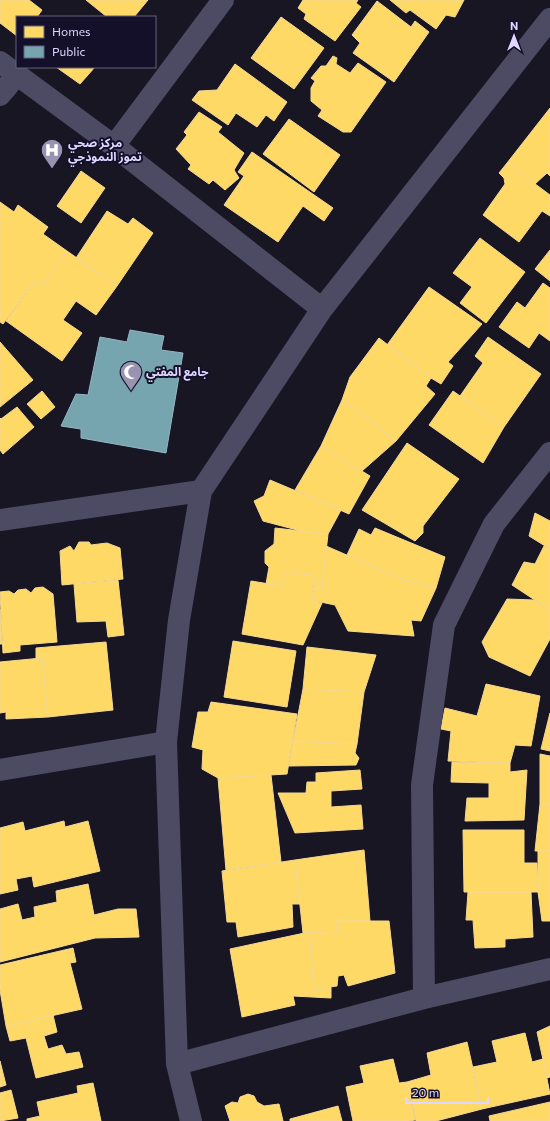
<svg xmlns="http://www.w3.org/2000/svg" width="550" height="1121" viewBox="0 0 550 1121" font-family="Commissioner,'Noto Sans Arabic',sans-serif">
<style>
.homes{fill:#ffd966;stroke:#f5d894}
.public{fill:#76a5af;stroke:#95b4c7}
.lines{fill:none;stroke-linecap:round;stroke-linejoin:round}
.minor{stroke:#4d4a64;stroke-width:22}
.labels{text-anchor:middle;stroke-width:4;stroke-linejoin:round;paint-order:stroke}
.poi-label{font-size:12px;font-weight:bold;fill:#ded7ff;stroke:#151029;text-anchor:start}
</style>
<rect width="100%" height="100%" fill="#181623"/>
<path class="homes" d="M0,0H29L42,10L37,17H17V36L0,23Z
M86,0H148L134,17H118L115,15L113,17H107Z
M303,0H358L356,3L361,7L335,41L304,19L306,14L298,8Z
M390,0H464L455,17L446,15L436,29L410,10L406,13Z
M377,1L411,27L415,21L429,32L394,82L353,53L360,43L352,35Z
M281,17L324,48L294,89L251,58Z
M333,56L337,58L336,64L350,73L358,63L386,82L351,132H343L318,116L322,110L311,101V88L315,81L311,78L321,66H326Z
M235,64L287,102L274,121L266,115L257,127L236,113L228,125L192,100L199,91L217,90Z
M56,67H95L80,84Z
M550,108V176L547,173L535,184L507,163Z
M199,112L222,127L218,132L244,153L234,170L239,178L225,190L213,180L209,184L188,169L191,165L176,149L187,135L184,132Z
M289,119L340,155L314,192L263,154Z
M252,152L333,208L324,221L303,206L278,242L224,205L244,176L238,172Z
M507,163L550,195V216L542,211L519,242L483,215L505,184L504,178L499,173Z
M81,171L105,188L81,223L57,206Z
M0,202L14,212L18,205L48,227L43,234L67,251L42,286L35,281L3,324L0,322Z
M107,211L128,224L133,218L153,233L117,286L76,258Z
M480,238L525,272L486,323L460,303L472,287L453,273Z
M550,250V281L535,269Z
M67,251L117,286L96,315L76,301L63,320L82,333L62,361L6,321L35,281L42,286Z
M543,283L550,288V341L539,333L529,348L499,327L517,302L525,308Z
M429,287L482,324L448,362L453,366L441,384L431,378L387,345Z
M488,337L541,374L504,427L460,396L483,363L475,356Z
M379,338L431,378L426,386L435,394L396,441L342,400L350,377Z
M0,342L33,380L0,407Z
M42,391L55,407L41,419L27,404Z
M453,391L504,427L483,463L429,425Z
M342,400L396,441L362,471L321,446Z
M17,407L34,427L3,454L0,450V418L1,419Z
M407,443L459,479L423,526V533L415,541L362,510Z
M321,446L370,476L349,514L295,490Z
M270,480L341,510L328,534L301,531L263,521L254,501L264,496Z
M535,513L550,521V549L529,536Z
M275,528L328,534L322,588H314L316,576L285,571L282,586L266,584L269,567L265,563V551L274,544Z
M375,528L445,557L436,588L402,579L347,555L359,529L371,535Z
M79,542H89L91,545L107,543L120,548L123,579L62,585L60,551L70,546L74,551Z
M326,546L402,579L436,588L421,621L411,620L414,636L348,631L335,605L311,600L314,588H322Z
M544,546L550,549V610L512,585L524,562L535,564Z
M285,571L316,576L311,600L322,603L303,645L242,634L251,581L282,586Z
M118,580L124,635L108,637L106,621L77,622L74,584Z
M43,587L53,594L57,642L20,645V651L3,653L0,592L9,591L14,594L18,590L26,589L31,593L35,588Z
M507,599L534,600L550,610V639L530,676L489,657L482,642Z
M0,609L2,644H0Z
M233,641L296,651L287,707L224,697Z
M106,642L113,710L48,717L42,658H36V648Z
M307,647L376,655L364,692L303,689Z
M42,658L48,717L6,719V712L0,713V662Z
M486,684L540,696L531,746L515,745L510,763L448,761L451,731L441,729L445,708L477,716Z
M303,689L364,692L357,744L293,741Z
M211,702L297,714L287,774L218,778L202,769L203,750L192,747L198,712H208Z
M550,713V751L541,749Z
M293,741L357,744L355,753L359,758L356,765L289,766Z
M540,754L550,756V804H540Z
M452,762L510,763V772L527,770L524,820L465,821L467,798H489V783L451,782Z
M360,770L362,789L331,791V807L361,805L363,829L295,833L278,793H306L307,782H316V773Z
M271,775L281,862L226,870L218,778Z
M540,804H550V851H535Z
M64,821L65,827L88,821L100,871L34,887L32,876L16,879L18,890L0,894V828L23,822L25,831Z
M463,830H524V863H537L538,892H464Z
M364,850L370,921H337L336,934L309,932L303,933L295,860Z
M538,851H550V921H542L538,892Z
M295,860L300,904H292L293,927L238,937L236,922H227L222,871Z
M88,884L94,915L118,909H136L139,937L95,938L0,962V909L18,904L22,920L35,917L34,907L57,902L56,891Z
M468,892H531L533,937L505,939V947L475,948L473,920H466Z
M337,921H389L395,973L348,986L344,975L338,976L337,986L314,989L309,932L336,934Z
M309,932L314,989L331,987V998L293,996L295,1005L242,1017L230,949Z
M73,948L76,962L70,963L82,1009L6,1026L0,990V965Z
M53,1015L57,1032L44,1036L48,1049L62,1045L66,1054L79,1052L83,1067L36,1078L26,1038L10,1041L6,1026Z
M550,1026V1077L547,1078L537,1032Z
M525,1033L532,1062L543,1059L550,1094L482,1109L473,1067L497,1062L492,1041Z
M467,1042L482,1109L436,1121H416L407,1082L431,1075L427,1053Z
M393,1059L399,1083L407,1082L415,1120L409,1121H353L346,1087L364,1083L360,1066Z
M0,1061L6,1085L0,1087Z
M93,1083L101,1121H27V1119L40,1116L37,1102L78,1093L77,1086Z
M11,1090L18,1118L0,1121V1093Z
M248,1094L254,1096L257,1102L264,1106L279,1104L283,1121H230L225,1106L232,1102L238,1103L240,1097Z
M550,1102V1121H490L489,1116Z
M338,1106L342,1121H290V1119Z"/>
<path class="public" d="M130,330L164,336L161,350L183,353L166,453L81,438V429L61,426L76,394L88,395L100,337L127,342Z"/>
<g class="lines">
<path class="minor" d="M0,62L114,146L322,309
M0,95L17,75
M114,146L223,0
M0,520L201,491
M0,770L166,742
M424,998L422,785L444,625L494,524L550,453
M177,1064L424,998L550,969
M191,1121L177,1064L166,742L179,620L201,491L322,309L550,19"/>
</g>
<defs>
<g id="hospital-pin" transform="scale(1.15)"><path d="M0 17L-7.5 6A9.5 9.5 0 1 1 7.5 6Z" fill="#9993b2" stroke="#151029"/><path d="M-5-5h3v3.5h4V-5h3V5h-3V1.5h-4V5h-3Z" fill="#fff"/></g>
<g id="mosque-pin" transform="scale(1.15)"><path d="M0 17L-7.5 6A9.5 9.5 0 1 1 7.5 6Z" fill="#9993b2" stroke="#151029"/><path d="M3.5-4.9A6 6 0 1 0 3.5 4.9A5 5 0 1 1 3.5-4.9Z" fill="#fff"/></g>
</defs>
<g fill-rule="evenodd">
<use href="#hospital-pin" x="52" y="150"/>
<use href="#mosque-pin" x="131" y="372"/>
</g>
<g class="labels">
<g class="poi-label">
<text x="68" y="147">مركز صحي<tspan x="68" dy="14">تموز النموذجي</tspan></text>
<text x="146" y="376">جامع المفتي</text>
</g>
</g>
<rect x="16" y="16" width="140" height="52" fill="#151029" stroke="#65607f"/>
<rect x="24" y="26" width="20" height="12" fill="#ffd966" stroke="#65607f"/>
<text x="52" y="36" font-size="12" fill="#ded7ff">Homes</text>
<rect x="24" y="46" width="20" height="12" fill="#76a5af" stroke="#65607f"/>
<text x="52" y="56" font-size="12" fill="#ded7ff">Public</text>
<g transform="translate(514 36)" stroke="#151029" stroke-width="3" paint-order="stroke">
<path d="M0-3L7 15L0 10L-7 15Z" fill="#ded7ff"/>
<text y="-6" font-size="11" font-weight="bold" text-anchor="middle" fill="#ded7ff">N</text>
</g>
<path d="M406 1097v6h82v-6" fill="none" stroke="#ded7ff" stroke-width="2"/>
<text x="412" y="1097" font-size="12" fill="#ded7ff" stroke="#151029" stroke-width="3" paint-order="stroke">20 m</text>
</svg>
